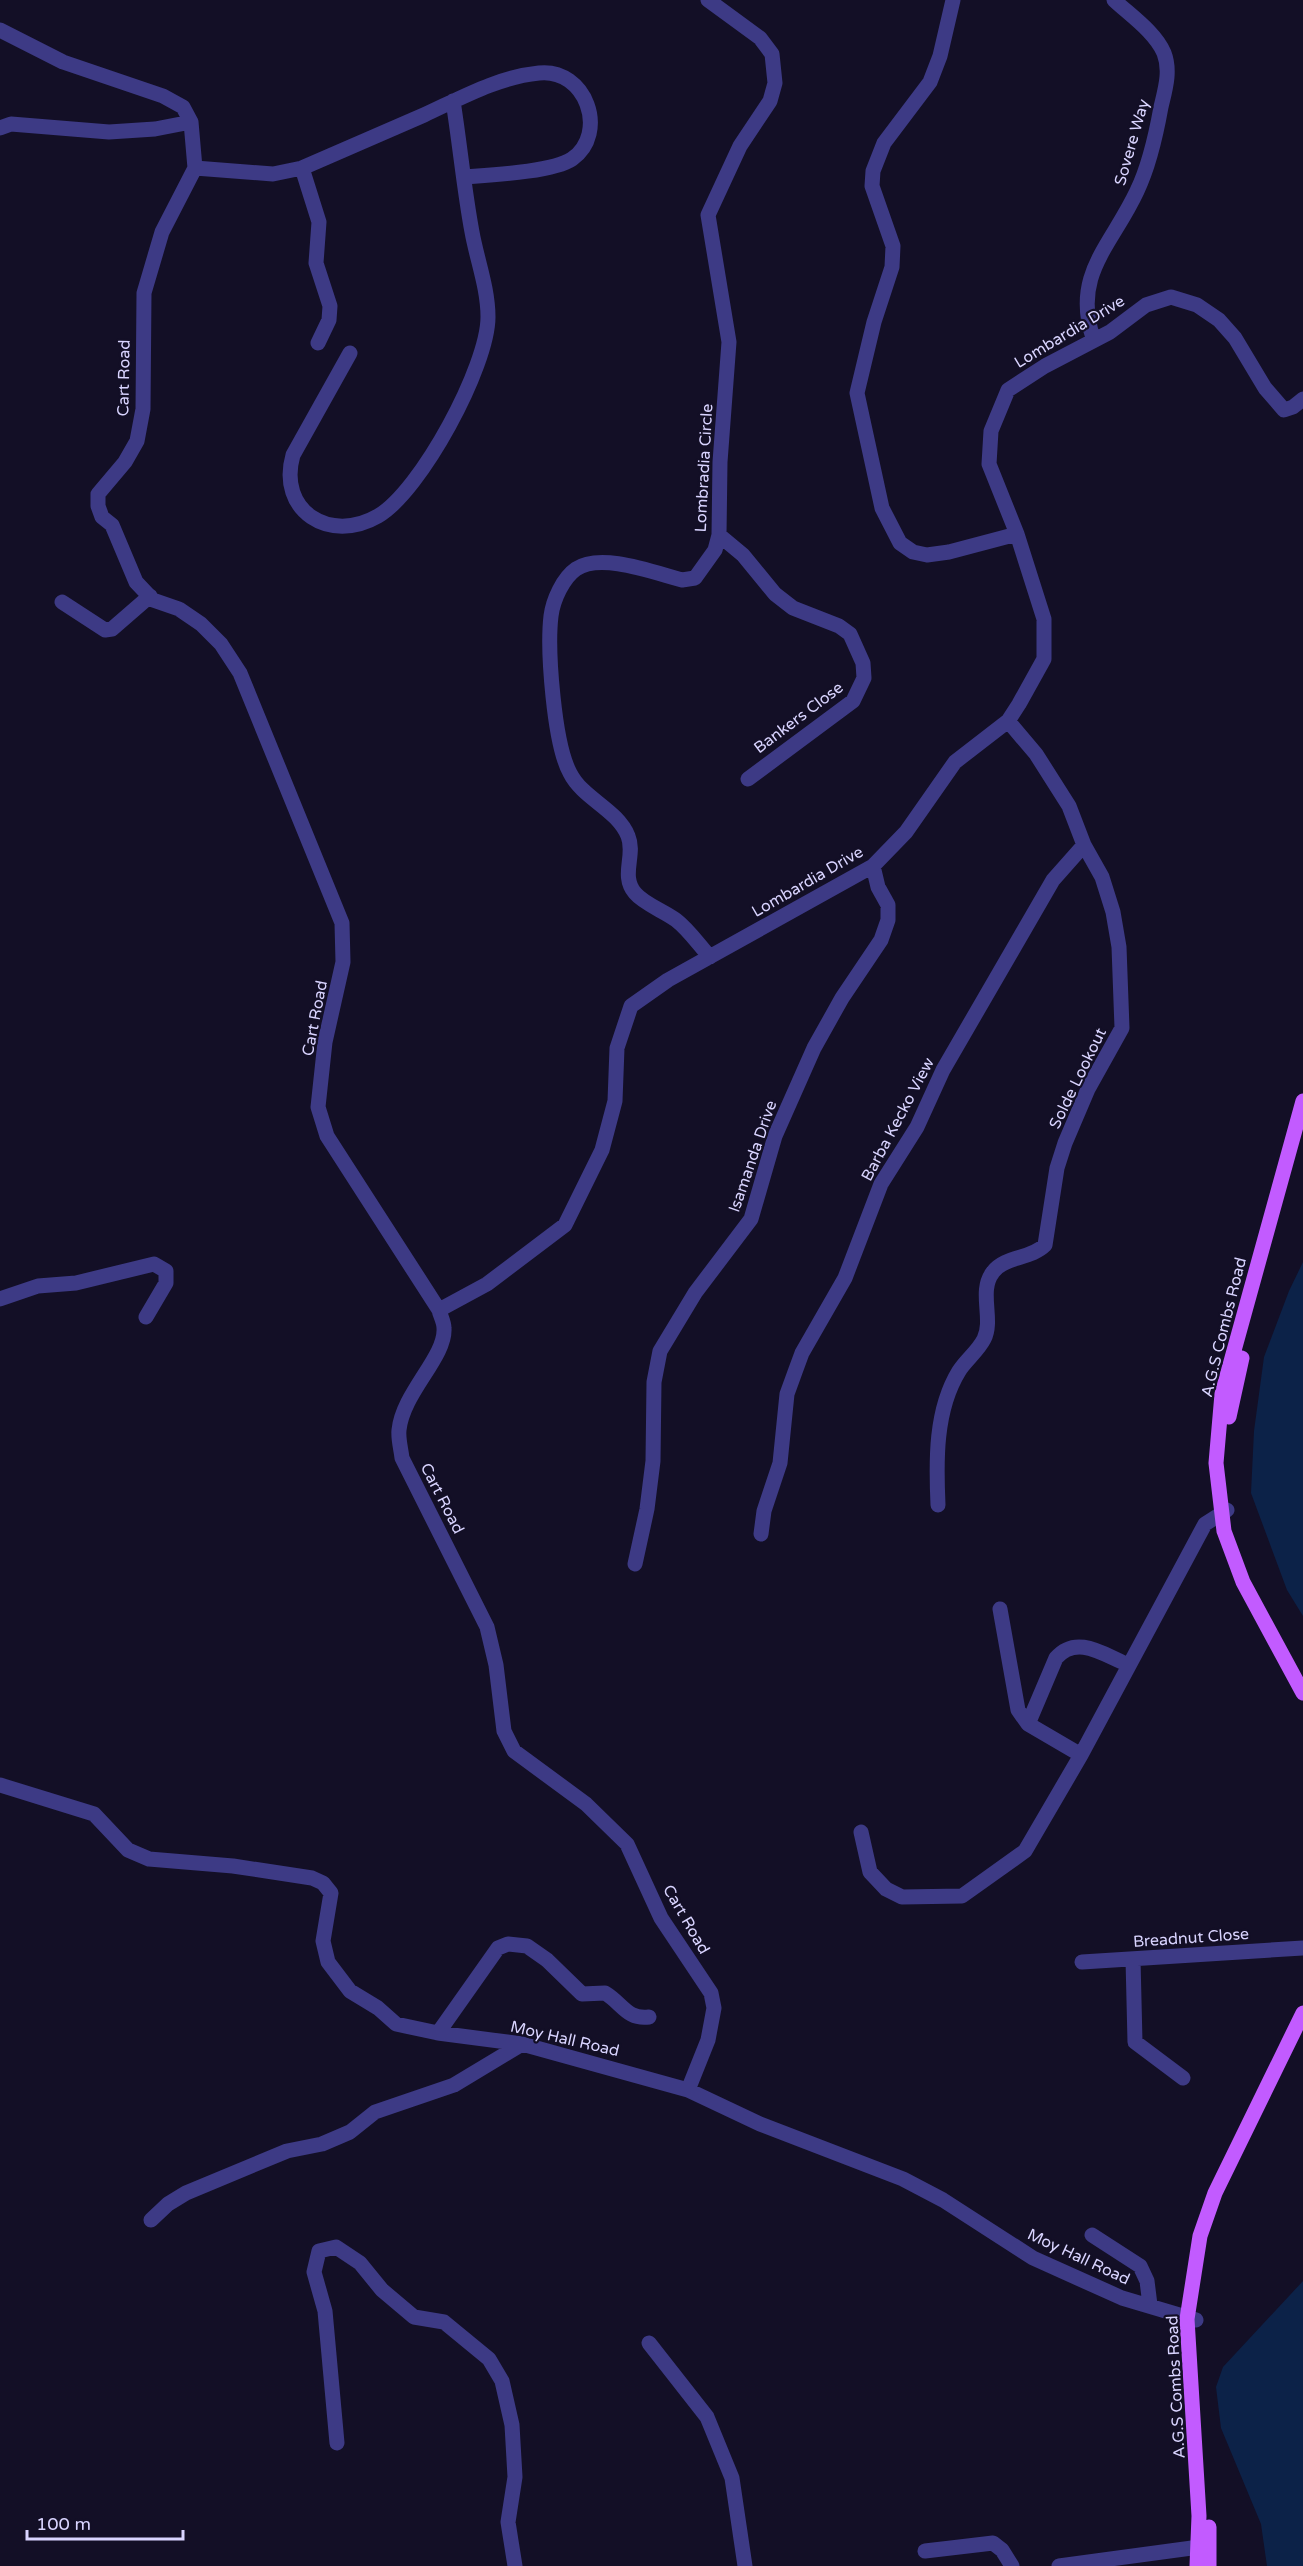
<svg xmlns="http://www.w3.org/2000/svg" width="1303" height="2566" viewBox="0 0 1303 2566" font-family="'Varela Round',sans-serif">
<style>
.water{fill:#0c2248}
.lines{fill:none;stroke-linecap:round;stroke-linejoin:round}
.minor{stroke:#3d3a85;stroke-width:15}
.major{stroke:#c25bff;stroke-width:15}
.labels{text-anchor:middle;stroke-width:4.5;stroke-linejoin:round;paint-order:stroke}
.street-label{font-size:16px;fill:#d9d4ff;stroke:#130f26}
</style>
<rect width="100%" height="100%" fill="#130f26"/>
<path class="water" d="M1303,1262V1616L1287,1590L1251,1493L1254,1431L1264,1357L1289,1291Z
M1303,2281V2566H1267L1261,2524L1221,2428L1216,2387L1223,2367Z"/>
<g class="lines">
<path class="minor" d="M708,0L760,38L772,54L775,83L770,101L740,146L708,215L729,342L720,462L719,535L715,550L695,578L682,580C655,573 601,552 576,569C563,578 553,600 551,616C547,650 554,744 570,773C583,799 617,809 628,836C636,855 620,875 635,893C644,904 664,911 676,920C689,930 699,945 710,957
M953,0L940,56L930,82L884,143L873,171L872,186L893,246L892,267L874,322L857,393L882,508L900,543L913,552L927,555L949,552L1017,534
M0,30L63,62L163,96L183,107L191,122L195,168L162,232L144,293L143,409L137,441L125,462L98,494V506L102,517L112,525L136,582L153,600L179,609L201,624L221,644L240,673L342,923L343,962L325,1042L318,1107L327,1136L439,1310C440,1315 444,1322 444,1328C446,1357 403,1392 399,1430C398,1439 401,1449 402,1458L487,1627L496,1665L504,1731L514,1751L586,1804L627,1844L661,1918L711,1993L714,2008L708,2040L688,2090
M0,128L11,124L109,132L155,129L191,122
M195,168L273,174L302,168C343,150 383,133 424,115C461,98 498,77 539,73C586,68 609,133 572,159C553,172 489,175 464,177
M302,168L319,222L316,263L330,306L329,320L318,343
M1093,338C1072,274 1112,245 1137,191C1149,166 1156,135 1161,107C1165,90 1171,71 1164,53C1155,32 1130,15 1114,0
M350,353L293,455C277,511 330,544 378,516C421,491 488,366 488,317C488,288 477,260 472,232C464,189 460,145 453,101
M719,535L743,555L775,594L793,608L839,626L850,634L863,663L864,678L853,701L748,779
M62,602L105,630L112,629L150,596
M0,1299L38,1286L76,1283L154,1264L166,1271V1283L146,1317
M439,1310L487,1284L565,1225L602,1150L615,1101L617,1048L631,1006L668,980L873,866L906,832L955,762L1008,721L1019,704L1044,659V619L1017,534L989,464L991,431L1008,390L1045,366L1110,332L1146,305L1171,297L1197,305L1219,320L1235,338L1265,388L1284,410L1293,407L1303,399
M938,1505C936,1461 935,1410 959,1371C966,1360 978,1351 984,1339C994,1319 978,1291 993,1272C1005,1256 1031,1259 1045,1245L1057,1168L1065,1143L1088,1089L1122,1028L1119,947L1113,912L1102,877L1084,845L1069,806L1036,754L1008,721
M761,1534L764,1511L780,1463L787,1394L795,1372L802,1353L845,1278L881,1184L917,1127L943,1070L1053,880L1084,845
M635,1564L647,1509L653,1461L654,1382L660,1351L695,1293L751,1219L775,1136L814,1048L842,998L881,940L888,920V905L878,887L873,866
M1000,1609L1018,1710L1028,1724L1081,1755
M1028,1724L1056,1658C1077,1634 1104,1655 1129,1665
M0,1785L94,1814L128,1850L149,1859L233,1866L312,1878L323,1883L331,1893L323,1941L328,1962L350,1991L378,2008L396,2024L438,2033L522,2044L688,2090L760,2124L903,2179L943,2200L1033,2258L1122,2298L1196,2320
M861,1832L870,1872L886,1889L902,1897L962,1896L1025,1851L1081,1755L1205,1524L1227,1510
M1133,1959L1135,2042L1183,2078
M1082,1962L1303,1948
M438,2033L498,1948L508,1944L527,1946L547,1960L582,1994L605,1993C622,2003 627,2020 649,2017
M151,2220L168,2204L186,2193L287,2151L322,2144L350,2132L375,2112L454,2085L522,2044
M1092,2235L1140,2266L1147,2281L1150,2305
M649,2343L707,2417L732,2478L745,2566
M337,2443L325,2311L314,2272L319,2251L336,2247L360,2263L382,2290L414,2317L444,2322L489,2359L502,2381L512,2425L515,2477L508,2522L515,2566
M925,2551L993,2543L1002,2550L1012,2566
M1059,2566L1199,2547"/>
<path class="major" d="M1303,1101L1222,1394L1216,1463L1224,1531L1243,1582L1303,1693
M1229,1417L1242,1358
M1209,2527V2566
M1197,2566L1199,2516L1187,2319L1200,2236L1215,2193L1303,2013"/>
</g>
<g class="labels">
<g class="street-label">
<text transform="translate(1131 142) rotate(-74)" y="6">Sovere Way</text>
<text transform="translate(1069 331) rotate(-31)" y="6">Lombardia Drive</text>
<text transform="translate(123 378) rotate(-89)" y="6">Cart Road</text>
<text transform="translate(703 468) rotate(-87)" y="6">Lombradia Circle</text>
<text transform="translate(798 717) rotate(-37)" y="6">Bankers Close</text>
<text transform="translate(807 881) rotate(-30)" y="6">Lombardia Drive</text>
<text transform="translate(314 1018) rotate(-79)" y="6">Cart Road</text>
<text transform="translate(1077 1078) rotate(-64)" y="6">Solde Lookout</text>
<text transform="translate(897 1119) rotate(-62)" y="6">Barba Kecko View</text>
<text transform="translate(752 1156) rotate(-71)" y="6">Isamanda Drive</text>
<text transform="translate(1223 1327) rotate(-76)" y="6">A.G.S Combs Road</text>
<text transform="translate(443 1498) rotate(63)" y="6">Cart Road</text>
<text transform="translate(687 1919) rotate(60)" y="6">Cart Road</text>
<text transform="translate(1191 1937) rotate(-4)" y="6">Breadnut Close</text>
<text transform="translate(565 2038) rotate(13)" y="6">Moy Hall Road</text>
<text transform="translate(1079 2256) rotate(25)" y="6">Moy Hall Road</text>
<text transform="translate(1175 2387) rotate(-93)" y="6">A.G.S Combs Road</text>
</g>
</g>
<path d="M27 2530v9h156v-9" fill="none" stroke="#d9d4ff" stroke-width="3"/>
<text x="36" y="2530" font-size="18" fill="#d9d4ff" stroke="#130f26" stroke-width="4.5" paint-order="stroke">100 m</text>
</svg>
